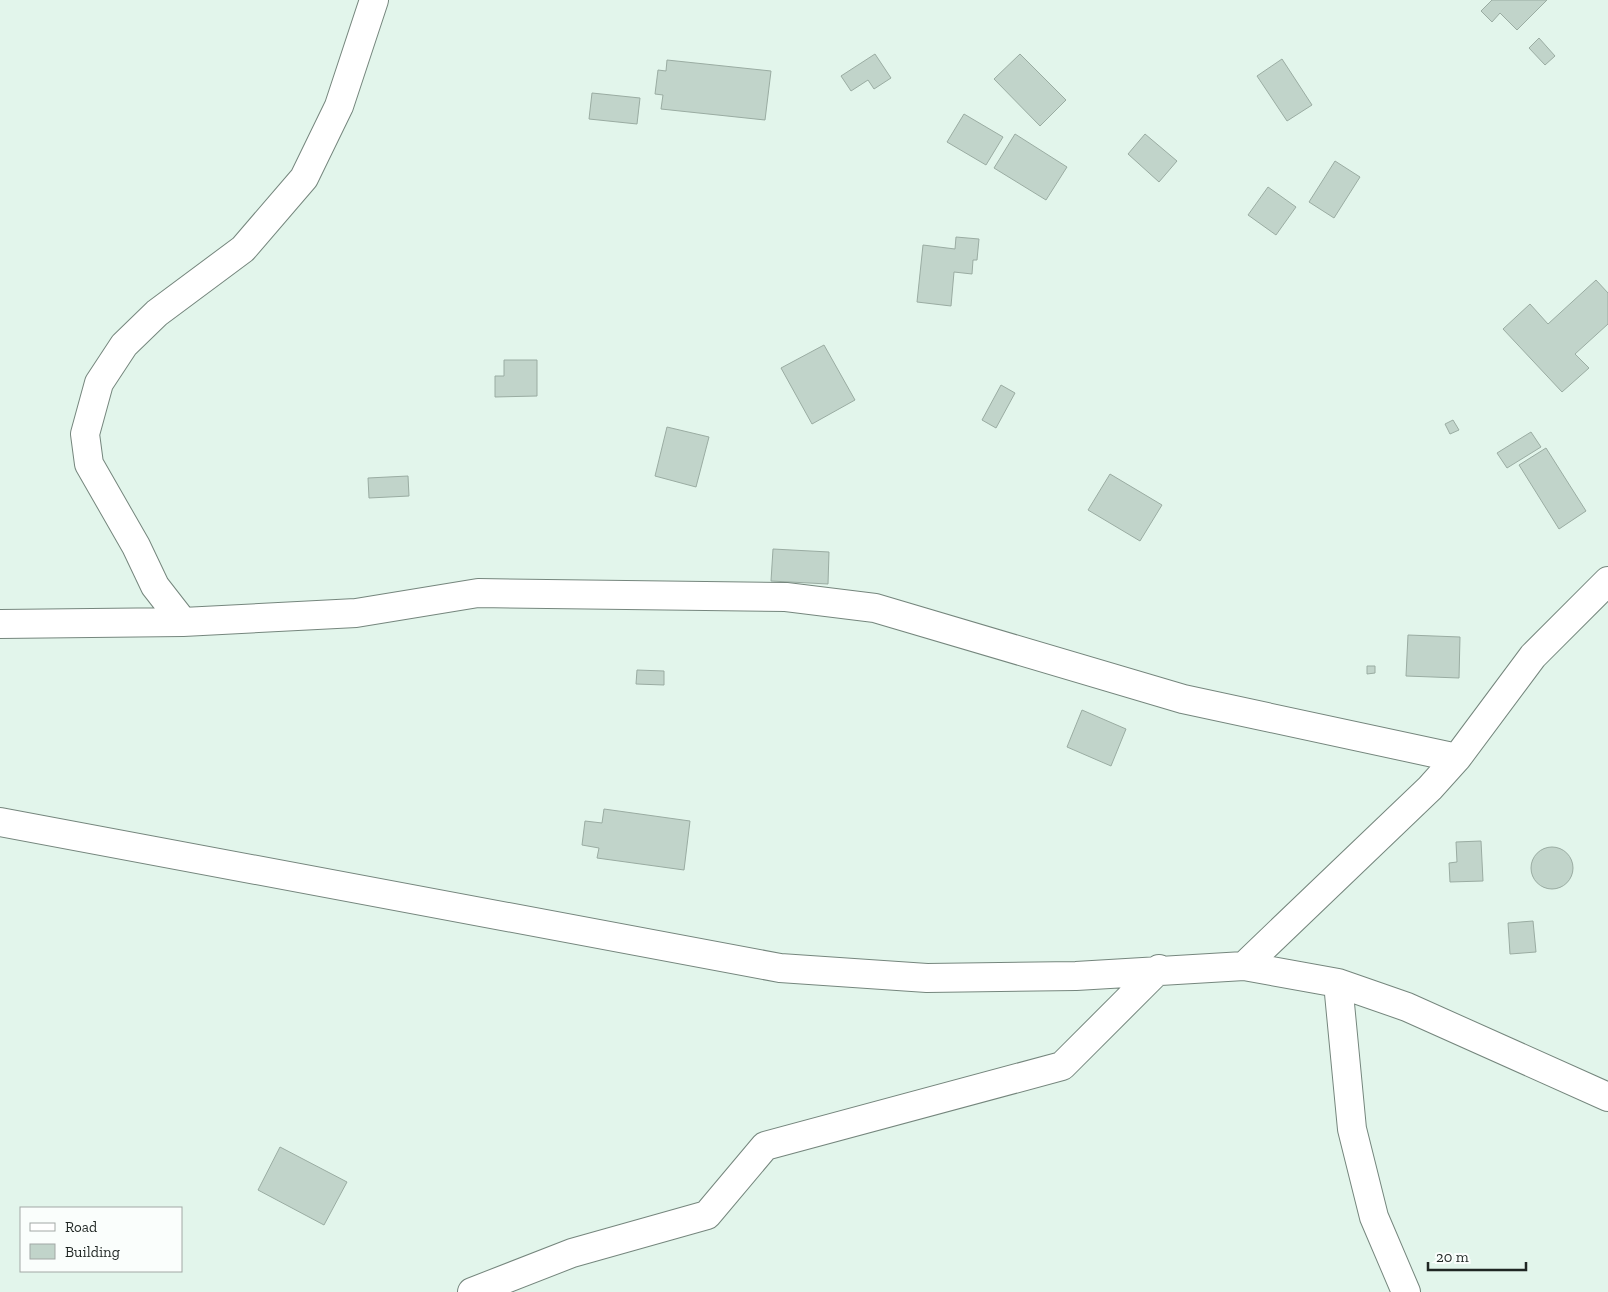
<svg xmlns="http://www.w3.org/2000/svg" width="1608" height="1292" viewBox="0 0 1608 1292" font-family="'Zilla Slab',serif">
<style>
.building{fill:#c1d4ca;stroke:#9aaca2}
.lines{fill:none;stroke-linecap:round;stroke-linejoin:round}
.minor-casing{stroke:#75867d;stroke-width:30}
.minor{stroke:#fff;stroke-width:28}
</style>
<rect width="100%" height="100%" fill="#e2f5eb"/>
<path class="building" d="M1492,0H1547L1517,30L1500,13L1492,22L1481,11Z
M1539,38L1555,56L1545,65L1529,48Z
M875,54L891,78L874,89L868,80L851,91L841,76Z
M1020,54L1066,100L1040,126L994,79Z
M1282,59L1312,105L1287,121L1257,76Z
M667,60L771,71L765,120L661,109L663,95L655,94L658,70L666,71Z
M592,93L640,98L637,124L589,119Z
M964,114L1003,137L986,165L947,142Z
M1015,134L1067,167L1046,200L994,168Z
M1145,134L1177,161L1159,182L1128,154Z
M1335,161L1360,177L1334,218L1309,202Z
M1268,187L1296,207L1276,235L1248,215Z
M956,237L979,239L977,260H973L972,274L954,272L951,306L917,302L923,245L955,249Z
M1596,280L1608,293V324L1575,354L1589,368L1562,392L1503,329L1530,304L1548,324Z
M824,345L855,400L812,424L781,368Z
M504,360H537V396L495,397V376H504Z
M1001,385L1015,393L996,428L982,420Z
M1453,420L1459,430L1450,434L1445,424Z
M667,427L709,437L696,487L655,476Z
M1531,432L1541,447L1507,468L1497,453Z
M1546,448L1586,511L1559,529L1519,465Z
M1110,474L1162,505L1140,541L1088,510Z
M408,476L409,496L369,498L368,478Z
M773,549L829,552L828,584L771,581Z
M1408,635L1460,637L1459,678L1406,676Z
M1367,666H1375V673L1367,674Z
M637,670L664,671V685L636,684Z
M1082,710L1126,729L1111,766L1067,747Z
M604,809L690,821L684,870L597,858L599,848L582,845L585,821L602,823Z
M1481,841L1483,881L1450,882L1449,863L1457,862L1456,842Z
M1531 868a21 21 0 1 1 42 0a21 21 0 1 1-42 0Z
M1533,921L1536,952L1510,954L1508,923Z
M280,1147L347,1182L324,1225L258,1190Z"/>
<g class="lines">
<g class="minor-casing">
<path id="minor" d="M183,622L155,586L136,546L89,464L85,434L99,383L124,345L157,313L243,249L304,178L339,106L374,0
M0,624L183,622L356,613L478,593L786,597L875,608L1183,699L1457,758
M0,822L780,968L927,978L1076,976L1244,966L1338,983L1407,1007L1608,1097
M1244,966L1430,788L1457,758L1533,656L1608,581
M1338,983L1352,1129L1374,1217L1406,1292
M472,1292L572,1253L707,1215L765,1146L1062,1066L1159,969"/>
</g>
<use href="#minor" class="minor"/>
</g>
<rect x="20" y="1207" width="162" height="65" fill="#fafefc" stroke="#a2a8a5"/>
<rect x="30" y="1223" width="25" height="8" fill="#ffffff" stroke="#a2a8a5"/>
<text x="65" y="1232" font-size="15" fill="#1f2623">Road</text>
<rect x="30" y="1244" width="25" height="15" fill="#c1d4ca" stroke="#a2a8a5"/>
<text x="65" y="1257" font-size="15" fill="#1f2623">Building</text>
<path d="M1428 1262v8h98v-8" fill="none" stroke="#1f2623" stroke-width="2.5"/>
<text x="1436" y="1262" font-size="15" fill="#1f2623" stroke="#fafefc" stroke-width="4" paint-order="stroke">20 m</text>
</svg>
